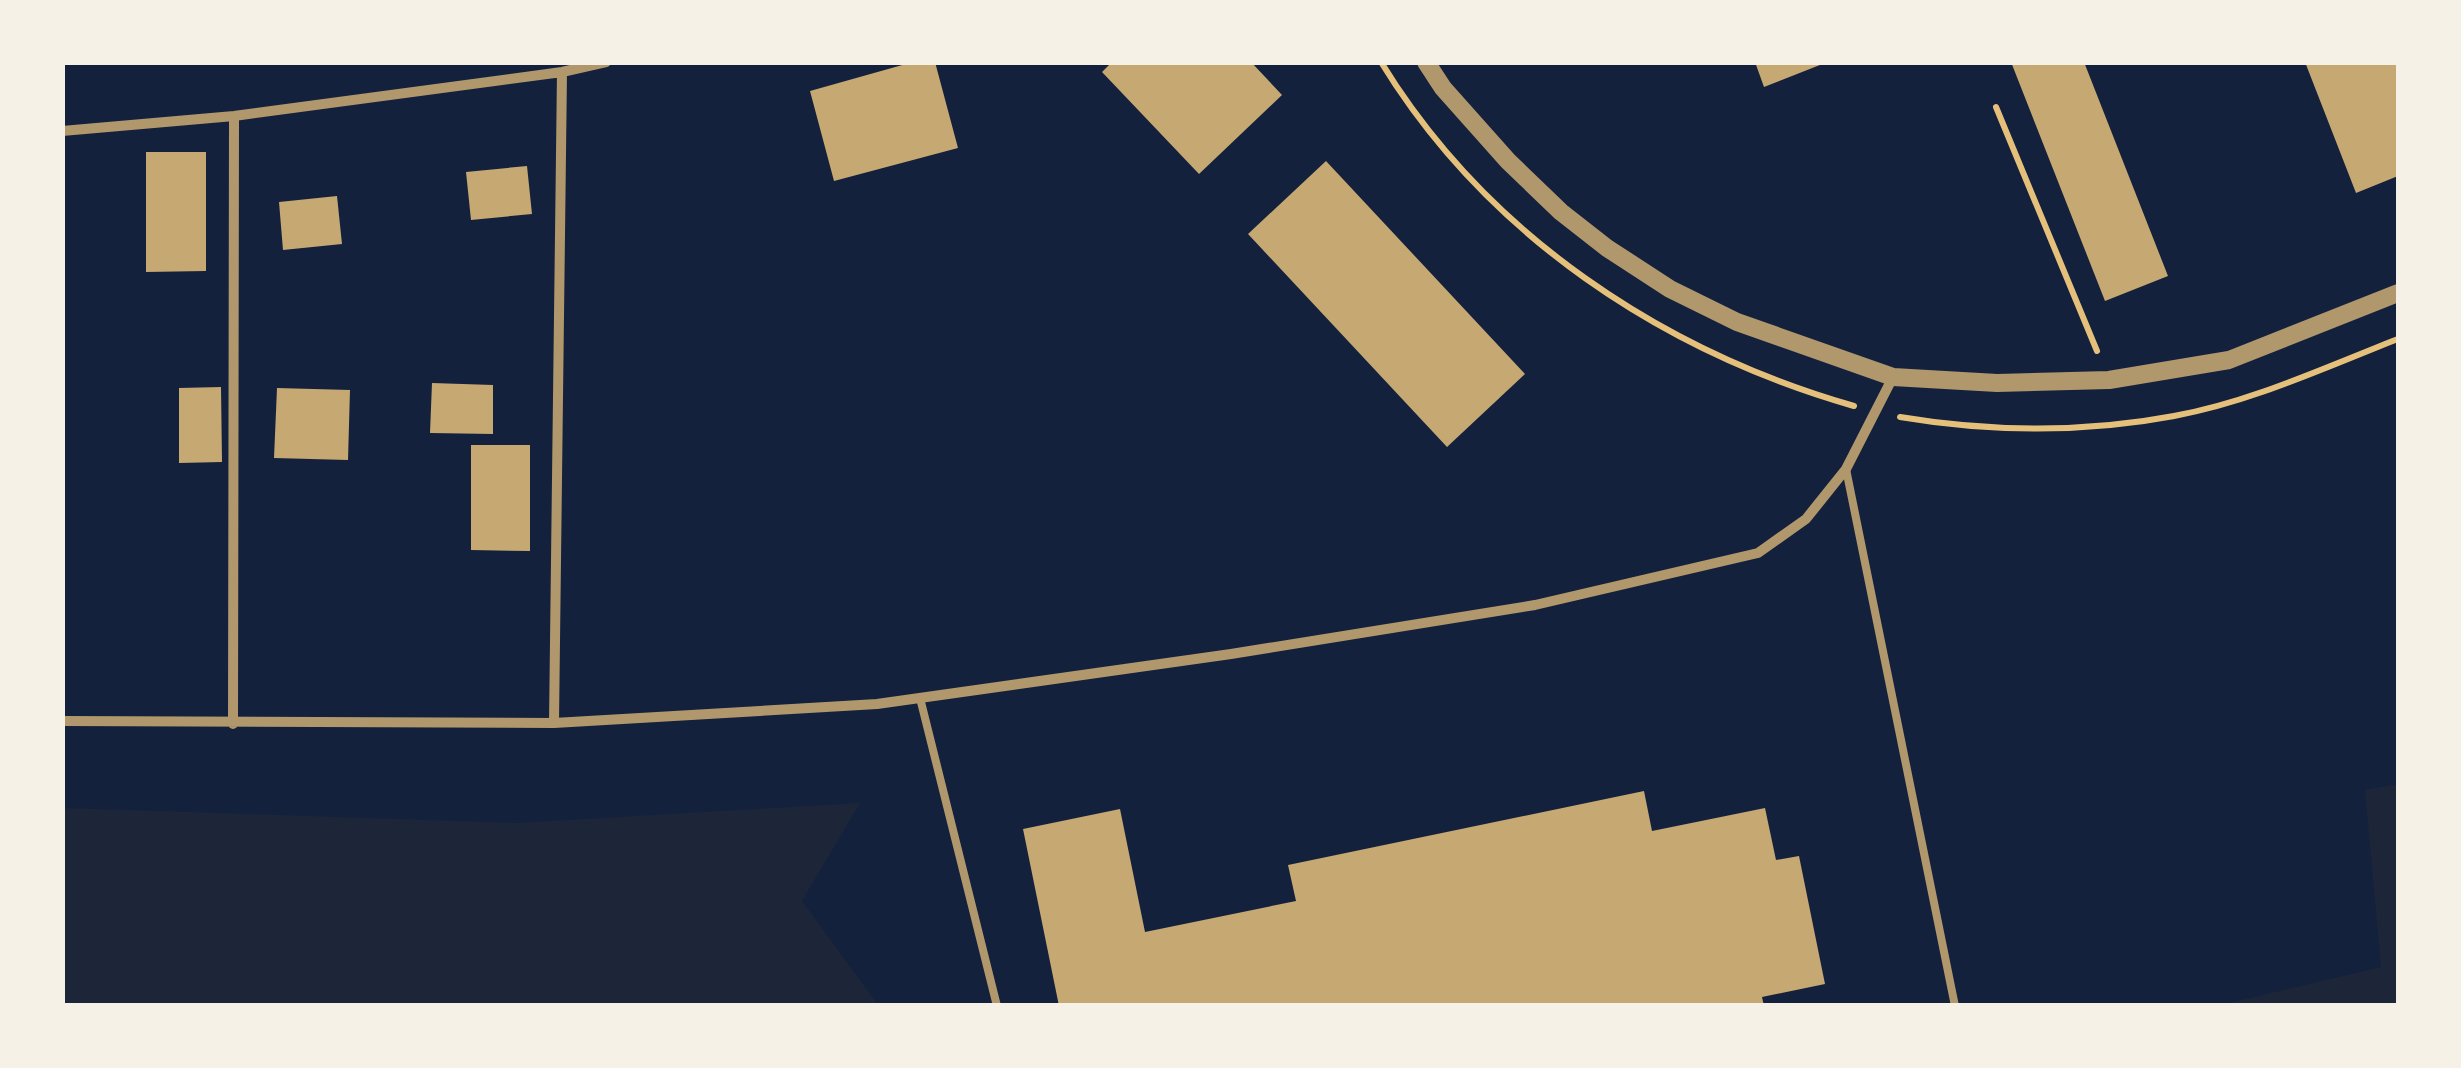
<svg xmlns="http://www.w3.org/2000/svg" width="2461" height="1068" viewBox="0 0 2461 1068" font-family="'Varela Round',sans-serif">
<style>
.green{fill:#1d2539}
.building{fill:#c6a872}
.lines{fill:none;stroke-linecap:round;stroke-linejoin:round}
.path{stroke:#e5c07b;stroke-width:6}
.service{stroke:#b1986c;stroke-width:8}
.minor{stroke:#b1986c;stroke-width:10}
.tertiary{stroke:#b1986c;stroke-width:18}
</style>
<rect width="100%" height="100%" fill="#14213d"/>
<path class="green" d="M2398,784V1005H2221L2381,967L2365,790Z
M860,803L802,901L878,1005H63V808L518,823Z"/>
<path class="building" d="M913,62H935L958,148L834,181L810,91Z
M1112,62H1251L1282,95L1199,174L1102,72Z
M1755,62H1825V63L1764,87Z
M2011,62H2084L2168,276L2105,301Z
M2305,62H2398V176L2356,193Z
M146,152H206V271L146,272Z
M1326,161L1525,374L1447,447L1248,234Z
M527,166L532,214L471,220L466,172Z
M337,196L342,244L283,250L279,202Z
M432,383L493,385V434L430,433Z
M221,387L222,462L179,463V388Z
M277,388L350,390L348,460L274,458Z
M471,445H530V551L471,550Z
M1644,791L1652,831L1765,808L1776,860L1799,856L1825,984L1762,997L1764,1006H1059L1023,829L1120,809L1145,932L1296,901L1288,865Z"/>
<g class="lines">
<path class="path" d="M1381,62C1487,235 1662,351 1854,406
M1996,107L2097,351
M1900,417C1989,432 2085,433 2174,416C2251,402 2326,367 2398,339"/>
<path class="service" d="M1846,469L1955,1006
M920,698L997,1006"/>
<path class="minor" d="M62,131L234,116L562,72L606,62
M62,721L554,723L877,704L1231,654L1535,605L1758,553L1806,519L1846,469L1893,377
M554,723L562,72
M233,724L234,116"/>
<path class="tertiary" d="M1426,62L1443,88L1508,161L1561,212L1607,248L1670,289L1737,322L1893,377L1997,383L2109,380L2229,360L2398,293"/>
</g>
<rect width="2461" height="1068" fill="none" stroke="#f6f1e7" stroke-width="130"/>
</svg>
